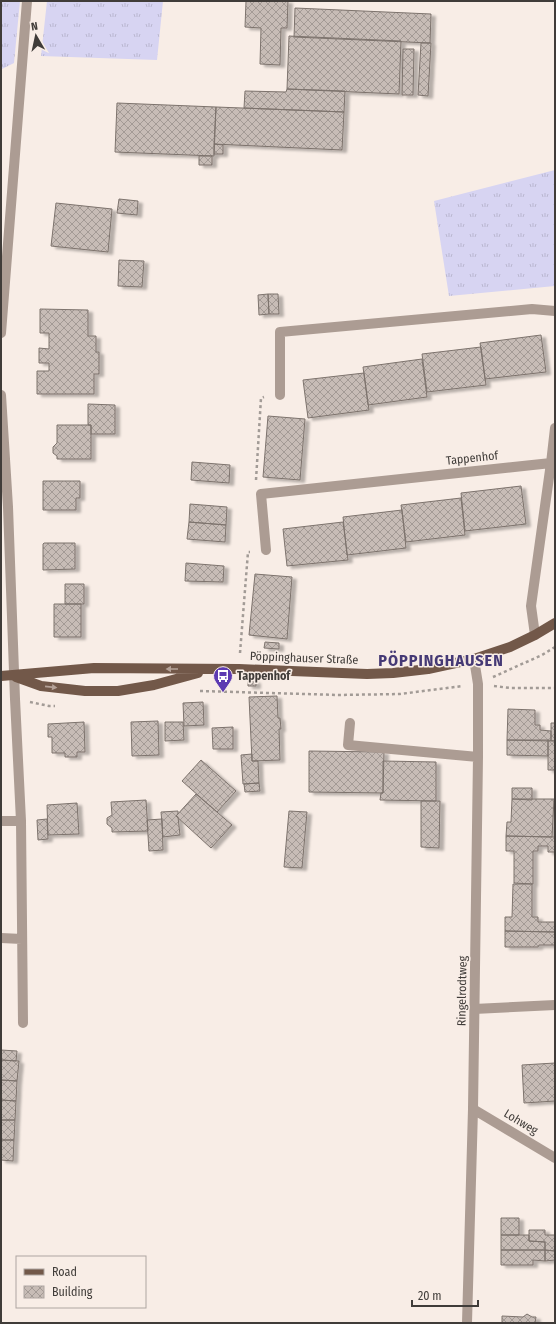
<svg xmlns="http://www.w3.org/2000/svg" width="556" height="1324" viewBox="0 0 556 1324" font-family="'Fira Sans Condensed',sans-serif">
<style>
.grass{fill:url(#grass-tufts)}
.building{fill:url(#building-cross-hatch);stroke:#7d736d;filter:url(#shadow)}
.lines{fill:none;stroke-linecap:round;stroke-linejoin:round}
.path{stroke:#a29b96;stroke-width:2.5;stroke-dasharray:3 3;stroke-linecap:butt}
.minor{stroke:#ac9c93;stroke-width:10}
.major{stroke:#725849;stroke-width:10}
.oneway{fill:#b5a298}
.labels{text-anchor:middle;stroke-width:3;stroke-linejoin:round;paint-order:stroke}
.street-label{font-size:12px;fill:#403c39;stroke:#f8ede6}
.poi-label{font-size:12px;font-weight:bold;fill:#403c39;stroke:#f8ede6;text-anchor:start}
.district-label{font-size:16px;font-weight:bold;letter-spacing:1px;fill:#453975;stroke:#f8ede6}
</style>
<defs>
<pattern id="grass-tufts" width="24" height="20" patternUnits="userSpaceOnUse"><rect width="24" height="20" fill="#d7d4f2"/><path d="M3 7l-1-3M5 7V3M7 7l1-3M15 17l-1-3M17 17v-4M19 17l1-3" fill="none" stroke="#bab7d0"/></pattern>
<pattern id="building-cross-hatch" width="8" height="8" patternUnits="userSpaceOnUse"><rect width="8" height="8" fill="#c7bcb6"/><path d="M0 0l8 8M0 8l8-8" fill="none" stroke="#a39a95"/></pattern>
<filter id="shadow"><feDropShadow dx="4.5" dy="2.5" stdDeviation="1" flood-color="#0004"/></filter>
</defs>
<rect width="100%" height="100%" fill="#f8ede6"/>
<path class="grass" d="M1,1H20L14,63L2,69H1Z
M47,1H163L157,60L41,56Z
M555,170V286L449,296L434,201Z"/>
<path class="building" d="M246,1H288L287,28H281L280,65L260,64L261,28L245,27Z
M295,8L431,14L430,43L294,37Z
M289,36L401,41L399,94L287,89Z
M421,43H431L428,96L418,95Z
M403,49H414L413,95H402Z
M287,89L345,91L344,112L244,108L245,91L286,92Z
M117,103L216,107L214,156L115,152Z
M216,107L344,112L342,150L214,144Z
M214,144L223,145V154H214Z
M199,156H212V165H199Z
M119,199L138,201L137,215L117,213Z
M56,203L112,209L108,252L51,246Z
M119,260L144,261L142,287L118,286Z
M268,294H278L279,314H269Z
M268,294L269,314L259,315L258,295Z
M40,309L88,310V336H96V352H99V374H94V394H37V371H49V363H39V348L49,349V333H40Z
M541,335L546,372L485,379L480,343Z
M481,347L486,385L427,392L422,354Z
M422,359L427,397L368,405L363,367Z
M364,373L369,410L308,418L303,380Z
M88,404L115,405V434H91V425H88Z
M268,416L305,419L300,480L263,477Z
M57,425H91V459H57V456L53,453V447L57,443Z
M192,462L230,465L229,483L191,480Z
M43,481H80V498H76V510H43Z
M521,486L526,524L465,531L461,493Z
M461,498L465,535L406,542L401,505Z
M190,504L227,507L226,525L189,522Z
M402,510L406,548L347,555L343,517Z
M189,522L226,525L225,542L187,539Z
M343,522L348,560L287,566L283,529Z
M44,543H75V569L43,570V544Z
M186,563L224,566L223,582L185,581Z
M255,574L292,577L287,639L249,635Z
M65,584H84V604H65Z
M54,604H81V637H54Z
M265,642L279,643V649L264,648Z
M248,681H256V686H248Z
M277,696L278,718H280L281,729H279L280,760L252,761L249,697Z
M203,702L204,725L184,726L183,703Z
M508,709L535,710V725H540V730L551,731V741L507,740Z
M158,721L159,755L132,756L131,722Z
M84,722L85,752H77V757H65V753H52V737H48V724Z
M165,722H183L184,740L165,741Z
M551,723H555V741H551Z
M233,727V749H213L212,728Z
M507,740H548V756L507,755Z
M548,740L555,741V770H548Z
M309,751L384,752L383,793L309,792Z
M252,754V761H258L259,783L243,784L241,755Z
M201,760L236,791L217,812L182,781Z
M383,761L436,762V801L380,800L381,793H383Z
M259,783L260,791L245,792L244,784Z
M512,788H532V800L512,799Z
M196,794L232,825L211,848L176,816Z
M512,799H554L552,837L506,836L507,822H511Z
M146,800L148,831L112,832V828L107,824V818L112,815L111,802Z
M421,801H440L439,848L421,847Z
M77,803L79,834L48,835L47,805Z
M178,811V814L176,816L178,817L180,835L163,837L161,812Z
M289,811L307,812L302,868L284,867Z
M47,819L48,839L38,840L37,820Z
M162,819L163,850L149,851L147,820Z
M506,836L555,837V852H548V846H538V851H533V884L514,883V851H506Z
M513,884H532V917H538V922H555V932L505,931V917H512Z
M505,931L555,932V945H539L538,947H505Z
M1,1050L17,1051L16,1061L1,1060Z
M1,1060L19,1061L17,1081L1,1080Z
M555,1063V1101L524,1103L522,1065Z
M1,1080L17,1081L16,1101L1,1100Z
M1,1100L16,1101L15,1120H1Z
M1,1120H15L14,1140H1Z
M1,1140H14L13,1161L1,1160Z
M501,1218H519V1235H501Z
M529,1230H545V1235H555V1251L545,1250V1242L529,1241Z
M501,1235H529V1241L545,1242V1250H501Z
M501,1250H545V1261L533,1260V1265H501Z
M545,1250L555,1251V1260L545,1261Z
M527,1314L532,1317H536L535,1323H502V1316L523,1317Z"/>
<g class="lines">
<path class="path" d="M256,480L261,398L264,397
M240,653L248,552H250
M493,677L542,655L555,647
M494,686L510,688H555
M200,691L339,695L400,694L463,686
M30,702L49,706H55"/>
<path class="minor" d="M1,333L27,1
M1,395L8,507L15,699L21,821L23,1023
M280,395V332L532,309L555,311
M266,550L261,494L551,463
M535,635L531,606L551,463L555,428
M350,723L348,745L478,757
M1,821H21
M1,938L22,939
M474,1009L555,1005
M473,1109L555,1158
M467,1323L473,1109L478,757V684L474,659"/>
<path class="major" d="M1,676L94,668L239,669L367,674L393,673L428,669L474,659L510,647L535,635L555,623
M16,677L41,686L85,691H118L154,685L198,673"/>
</g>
<defs><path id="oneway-solid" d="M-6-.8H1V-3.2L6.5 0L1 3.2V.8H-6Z"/></defs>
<g class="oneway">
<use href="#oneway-solid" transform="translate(172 669) rotate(-180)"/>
<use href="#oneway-solid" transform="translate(51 687) rotate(6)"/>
</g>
<defs>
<g id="bus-pin" transform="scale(1)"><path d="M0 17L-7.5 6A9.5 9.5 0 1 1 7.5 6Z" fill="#5c3ab2" stroke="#f8ede6"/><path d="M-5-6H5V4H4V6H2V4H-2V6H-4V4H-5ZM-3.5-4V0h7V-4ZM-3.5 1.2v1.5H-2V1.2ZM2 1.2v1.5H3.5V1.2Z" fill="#fff"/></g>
</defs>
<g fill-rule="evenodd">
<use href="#bus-pin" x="223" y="676"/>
</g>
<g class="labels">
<g class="street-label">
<text transform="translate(472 458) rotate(-6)" y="4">Tappenhof</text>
<text transform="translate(304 658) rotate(2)" y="4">Pöppinghauser Straße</text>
<text transform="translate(462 991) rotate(-89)" y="4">Ringelrodtweg</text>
<text transform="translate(521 1122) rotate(31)" y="4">Lohweg</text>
</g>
<g class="poi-label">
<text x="237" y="680">Tappenhof</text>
</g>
<g class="district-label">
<text x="441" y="666">PÖPPINGHAUSEN</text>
</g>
</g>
<rect width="556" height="1324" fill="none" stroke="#403c39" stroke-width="4"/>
<rect x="16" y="1256" width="130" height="52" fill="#f8ede6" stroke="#aea6a1"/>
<rect x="24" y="1269" width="20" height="6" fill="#725849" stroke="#aea6a1"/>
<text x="52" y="1276" font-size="12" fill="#403c39">Road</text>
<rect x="24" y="1286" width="20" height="12" fill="url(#building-cross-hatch)" stroke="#aea6a1"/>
<text x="52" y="1296" font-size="12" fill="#403c39">Building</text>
<g transform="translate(36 36) rotate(351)" stroke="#f8ede6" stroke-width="3" paint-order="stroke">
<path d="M0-3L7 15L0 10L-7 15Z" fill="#403c39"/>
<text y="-6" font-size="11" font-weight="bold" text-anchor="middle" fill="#403c39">N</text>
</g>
<path d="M412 1300v6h66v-6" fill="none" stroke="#403c39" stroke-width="2"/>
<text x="418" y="1300" font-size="12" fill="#403c39" stroke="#f8ede6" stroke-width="3" paint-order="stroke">20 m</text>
</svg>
